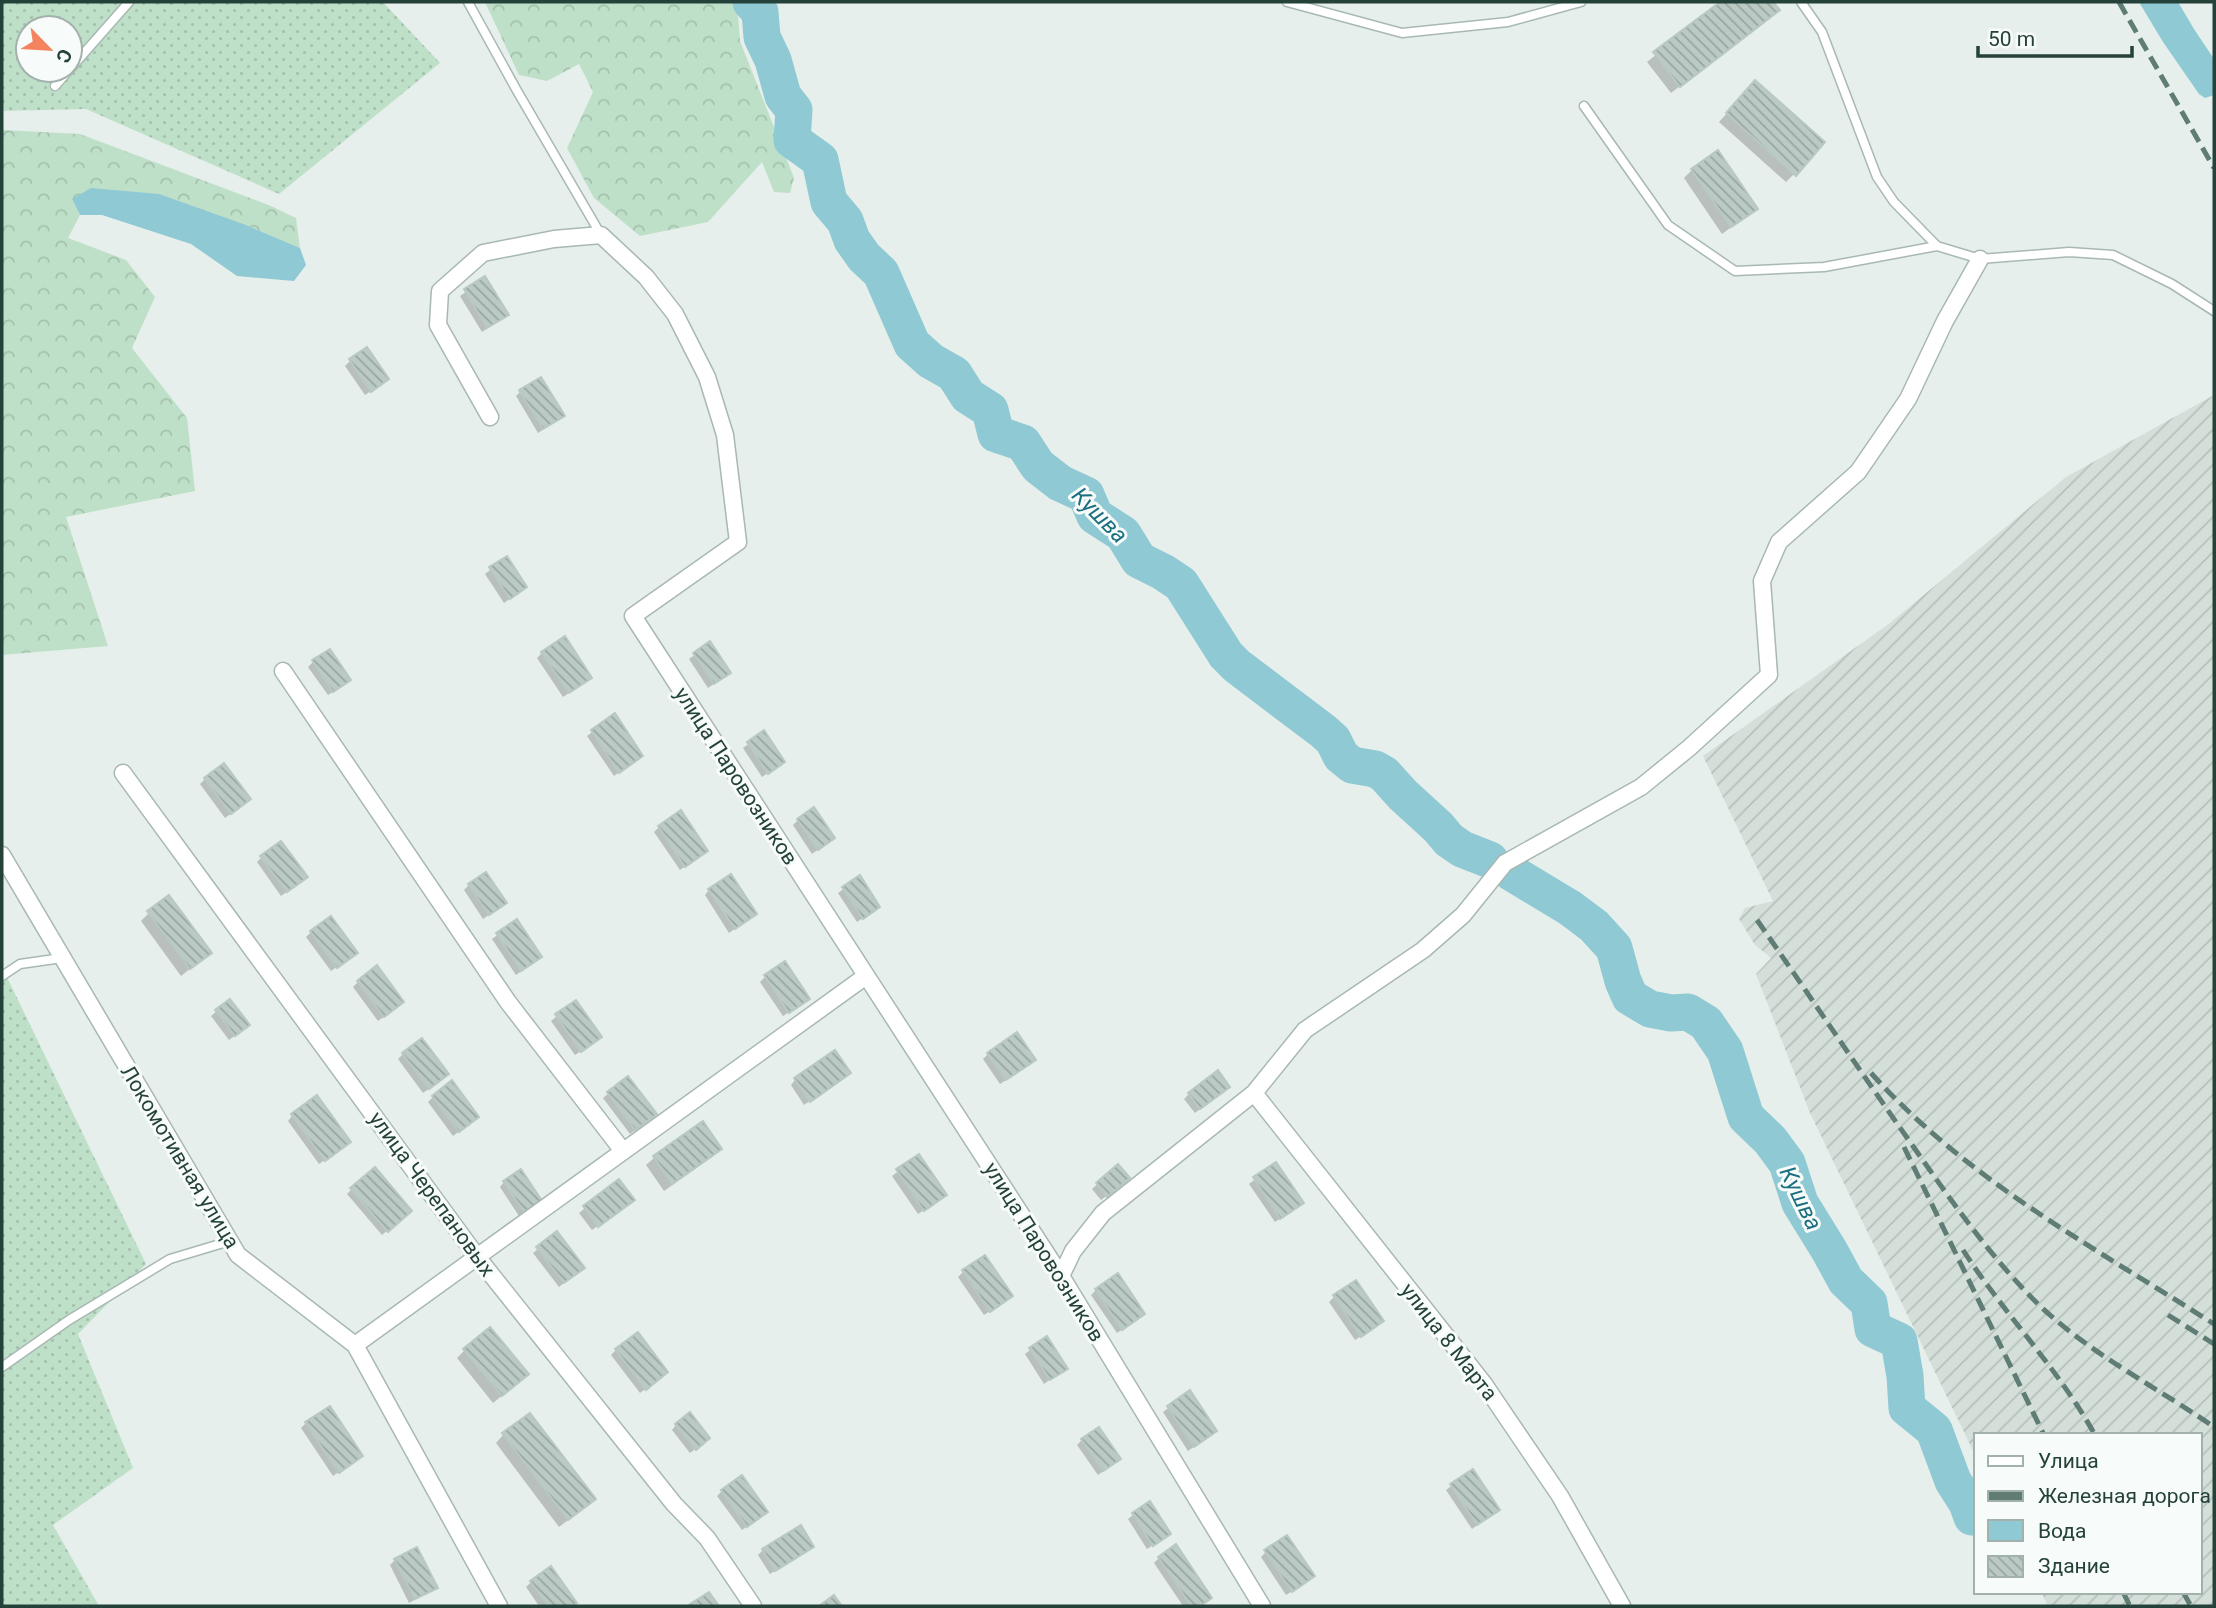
<svg xmlns="http://www.w3.org/2000/svg" width="2216" height="1608" viewBox="0 0 2216 1608" font-family="Roboto,sans-serif">
<style>
.industrial{fill:url(#industrial-furrows)}
.forest{fill:url(#forest-crowns)}
.garden{fill:url(#garden-dots);fill-rule:evenodd}
.water{fill:#8ec9d4}
.shadow{fill:#0003}
.lines{fill:none;stroke-linecap:round;stroke-linejoin:round}
.river{stroke:#8ec9d4;stroke-width:37}
.building{fill:url(#building-back-hatch);stroke:#b8c9c2;stroke-width:2}
.lane-casing{stroke:#a8b8b2;stroke-width:11}
.street-casing{stroke:#a8b8b2;stroke-width:19}
.lane{stroke:#fff;stroke-width:8}
.street{stroke:#fff;stroke-width:16}
.rail{stroke:#5f7d75;stroke-width:5;stroke-dasharray:14 7;stroke-linecap:butt}
.labels{text-anchor:middle;stroke-width:6;stroke-linejoin:round;paint-order:stroke}
.street-label{font-size:21px;fill:#24423a;stroke:#f7fbf9}
.water-label{font-size:23px;font-style:italic;fill:#1c6f80;stroke:#f7fbf9}
</style>
<defs>
<pattern id="industrial-furrows" width="10" height="10" patternUnits="userSpaceOnUse" patternTransform="scale(1.75)"><rect width="10" height="10" fill="#d4dfda"/><path d="M-1 1l2-2M0 10L10 0M9 11l2-2" fill="none" stroke="#b6c1bc"/></pattern>
<pattern id="forest-crowns" width="20" height="18" patternUnits="userSpaceOnUse" patternTransform="scale(1.75)"><rect width="20" height="18" fill="#bfe0c8"/><path d="M2 6a3 3 0 1 1 6 0M12 15a3 3 0 1 1 6 0" fill="none" stroke="#a4c1ad"/></pattern>
<pattern id="garden-dots" width="8" height="8" patternUnits="userSpaceOnUse" patternTransform="scale(1.75)"><rect width="8" height="8" fill="#bfe0c8"/><path d="M2 2h.1M6 6h.1" fill="none" stroke="#a4c1ad" stroke-width="1.8" stroke-linecap="round"/></pattern>
<pattern id="building-back-hatch" width="6" height="6" patternUnits="userSpaceOnUse" patternTransform="scale(1.75)"><rect width="6" height="6" fill="#bbcac4"/><path d="M-1 5l2 2M0 0l6 6M5-1l2 2" fill="none" stroke="#98a6a0"/></pattern>
</defs>
<rect width="100%" height="100%" fill="#e6efeb"/>
<path class="industrial" d="M2214,395V1606H2048L2041,1592H2200V1435H1976V1457L1810,1113L1756,974L1771,958L1755,945L1739,919L1745,908L1773,901L1703,756L1890,623L2066,477Z"/>
<path class="forest" d="M485,2H737L740,41L794,178L790,193L774,192L762,162L708,222L640,236L594,198L567,148L593,92L579,64L547,81L519,75Z
M2,130L80,134L271,206L296,218L300,248L246,225L72,199L80,215L68,238L126,260L155,297L132,348L187,418L195,491L66,517L108,646L2,655Z"/>
<path class="garden" d="M2,2H383L440,63L279,194L86,109L2,111ZM28,28H70V70H28Z
M2,967L146,1264L78,1334L133,1468L53,1525L99,1606H2Z"/>
<path class="water" d="M2139,2H2178L2194,29L2214,59V95L2205,98L2199,94L2163,42Z
M91,188L159,194L246,225L300,248L306,265L294,281L237,276L191,244L102,215H80L72,199Z"/>
<path class="shadow" d="M1723,2H1771L1778,10L1671,93L1647,62Z
M1748,90L1794,174L1786,182L1719,122Z
M1692,170L1756,209L1722,234L1684,178Z
M485,279L507,315L482,332L460,296Z
M350,361L382,384L365,395L345,366Z
M521,391L558,420L538,433L516,396Z
M506,558L525,587L504,603L485,574Z
M710,644L724,677L708,688L689,659Z
M542,653L585,682L563,697L537,658Z
M313,662L344,685L328,695L308,667Z
M614,716L641,756L614,776L587,736Z
M764,733L778,766L762,777L743,748Z
M205,779L244,804L225,818L200,784Z
M798,820L833,838L812,854L793,825Z
M659,827L706,851L680,870L654,832Z
M262,857L301,882L281,896L257,862Z
M859,878L873,911L857,922L838,893Z
M469,885L499,908L483,919L464,890Z
M709,890L755,914L729,933L705,895Z
M149,913L210,953L181,976L141,921Z
M517,921L540,957L516,975L492,939Z
M311,932L351,957L331,971L306,937Z
M765,977L803,1003L783,1016L760,982Z
M358,982L397,1007L378,1021L353,987Z
M229,1001L243,1030L229,1040L211,1016Z
M575,1002L594,1042L575,1055L551,1021Z
M403,1054L442,1079L423,1093L398,1059Z
M988,1054L1029,1065L1000,1084L983,1059Z
M849,1073L804,1105L791,1085L795,1080Z
M1223,1091L1195,1113L1184,1099L1189,1094Z
M608,1094L650,1119L630,1134L603,1098Z
M433,1097L472,1122L453,1136L428,1102Z
M292,1116L344,1147L319,1164L288,1121Z
M702,1123L720,1149L712,1157L664,1191L646,1165L654,1158Z
M919,1156L940,1200L918,1214L892,1176Z
M1275,1164L1296,1208L1275,1222L1249,1184Z
M1118,1167L1123,1183L1101,1200L1092,1189Z
M504,1182L535,1205L519,1216L500,1187Z
M619,1182L627,1205L592,1230L579,1213Z
M352,1189L405,1215L382,1235L347,1194Z
M538,1249L577,1272L559,1287L533,1253Z
M963,1272L1006,1301L984,1315L958,1277Z
M1096,1290L1143,1314L1117,1333L1091,1295Z
M1334,1297L1377,1326L1355,1340L1329,1302Z
M1046,1338L1066,1368L1044,1384L1025,1354Z
M465,1350L519,1382L493,1403L457,1358Z
M616,1350L661,1377L640,1393L611,1355Z
M1189,1393L1215,1431L1188,1451L1163,1412Z
M306,1423L361,1456L333,1476L301,1428Z
M676,1425L703,1443L690,1453L672,1430Z
M503,1435L585,1507L559,1527L496,1443Z
M1082,1440L1114,1463L1098,1475L1077,1445Z
M1472,1471L1498,1510L1472,1529L1446,1490Z
M722,1491L761,1517L742,1530L717,1496Z
M1149,1503L1164,1538L1147,1549L1128,1519Z
M763,1550L807,1551L770,1574L758,1555Z
M1266,1552L1308,1581L1286,1595L1261,1557Z
M1159,1558L1210,1598L1200,1606H1183L1154,1563Z
M395,1560L435,1587L430,1592L409,1603L390,1565Z
M531,1582L574,1603L571,1606H539L526,1587Z"/>
<g class="lines">
<path class="river" d="M751,2L760,12L762,37L773,60L783,96L794,110L792,140L820,160L829,202L845,221L852,240L864,257L881,273L912,344L931,361L954,374L968,396L990,410L996,434L1023,443L1038,466L1060,483L1086,495L1095,516L1123,534L1139,560L1163,572L1181,584L1226,655L1237,666L1323,731L1333,740L1341,756L1352,765L1375,769L1384,774L1403,795L1438,827L1449,840L1462,849L1490,860
M1512,873L1570,908L1594,926L1614,948L1623,981L1630,997L1650,1009L1671,1013L1688,1012L1706,1023L1725,1051L1746,1117L1770,1140L1787,1163L1800,1203L1829,1250L1846,1281L1869,1303L1873,1329L1899,1341L1905,1376L1907,1408L1934,1430L1953,1481L1967,1503L1972,1517"/>
</g>
<path class="building" d="M1720,2H1773L1780,10L1680,87L1653,52Z
M1755,80L1825,142L1796,176L1726,113Z
M1718,150L1758,209L1731,227L1691,169Z
M485,276L509,315L487,328L464,289Z
M367,347L389,379L371,392L349,359Z
M541,377L565,416L543,429L519,390Z
M507,556L527,587L510,599L489,567Z
M565,636L592,678L569,693L541,652Z
M710,641L731,673L714,684L693,653Z
M330,649L351,680L333,692L312,660Z
M615,713L643,756L619,773L591,730Z
M764,730L785,762L768,774L747,742Z
M224,763L251,799L231,814L204,778Z
M814,807L835,838L818,850L797,819Z
M681,810L708,851L685,867L658,826Z
M281,841L308,877L287,892L260,856Z
M486,872L507,903L489,915L468,884Z
M731,874L757,914L735,929L708,889Z
M860,875L880,907L863,919L842,887Z
M169,895L212,953L190,969L147,911Z
M331,916L358,953L337,968L310,931Z
M517,919L542,957L521,971L496,933Z
M785,961L810,999L789,1013L764,975Z
M377,965L404,1002L384,1017L357,981Z
M230,999L250,1025L235,1036L215,1010Z
M576,1000L602,1037L581,1052L555,1014Z
M1017,1032L1036,1060L1006,1080L987,1053Z
M422,1038L449,1074L429,1089L402,1053Z
M835,1050L851,1073L810,1102L794,1078Z
M1218,1070L1230,1087L1200,1109L1188,1093Z
M628,1076L657,1114L635,1130L607,1092Z
M452,1080L479,1117L459,1132L432,1096Z
M317,1095L351,1142L325,1161L291,1114Z
M703,1121L722,1149L672,1184L653,1156Z
M919,1154L947,1195L924,1211L896,1169Z
M1276,1162L1304,1203L1280,1219L1253,1177Z
M1118,1164L1130,1178L1107,1197L1096,1183Z
M375,1167L412,1211L388,1232L350,1188Z
M521,1169L542,1201L524,1212L503,1181Z
M619,1179L635,1200L598,1227L583,1206Z
M557,1231L585,1268L564,1283L536,1247Z
M985,1255L1013,1296L990,1312L962,1270Z
M1118,1273L1145,1314L1122,1330L1095,1289Z
M1356,1280L1384,1321L1361,1337L1333,1295Z
M490,1327L529,1374L502,1396L463,1349Z
M638,1332L668,1372L646,1390L615,1349Z
M1047,1336L1068,1369L1050,1380L1029,1348Z
M1190,1390L1217,1431L1194,1447L1167,1406Z
M330,1406L363,1456L339,1473L305,1422Z
M690,1412L710,1438L696,1450L675,1424Z
M530,1413L596,1499L568,1520L502,1433Z
M1099,1427L1121,1459L1103,1471L1081,1439Z
M1473,1469L1500,1510L1477,1525L1450,1484Z
M742,1475L768,1512L747,1527L721,1490Z
M1150,1501L1171,1534L1153,1546L1132,1513Z
M801,1525L814,1547L775,1571L762,1549Z
M1287,1535L1315,1576L1292,1592L1264,1550Z
M1176,1544L1212,1598L1200,1606H1191L1158,1557Z
M417,1547L438,1588L415,1599L394,1559Z
M551,1566L577,1603L573,1606H548L530,1581Z
M709,1592L719,1606H687Z
M834,1595L842,1606H819Z"/>
<g class="lines">
<g class="lane-casing">
<path id="lane" d="M468,2L516,89L601,235
M1287,2L1402,33L1508,22L1581,2
M1801,2L1822,32L1877,177L1894,202L1937,246L1980,259L2069,252L2113,255L2172,284L2214,311
M70,69L129,2
M55,86L69,70
M1584,106L1668,225L1735,271L1824,267L1937,246
M2,976L20,964L62,958
M2,1367L69,1320L170,1259L230,1241"/>
</g>
<g class="street-casing">
<path id="street" d="M490,417L438,325L440,291L483,253L554,239L601,235L646,277L675,314L707,377L725,435L738,542L633,616L1061,1276L1262,1606
M283,671L508,1002L623,1151
M123,773L478,1258L674,1504L707,1538L753,1606
M2,855L238,1255L355,1345L499,1606
M1254,1093L1484,1384L1560,1496L1622,1606
M1061,1276L1073,1251L1103,1213L1254,1093L1305,1030L1423,950L1463,915L1505,863L1641,787L1689,748L1769,675L1762,581L1779,542L1858,472L1908,399L1945,321L1980,259
M355,1345L866,976"/>
</g>
<use href="#lane" class="lane"/>
<use href="#street" class="street"/>
<path class="rail" d="M2119,2L2214,168
M1757,920C1808,993 1857,1067 1908,1139C1948,1196 1987,1253 2036,1302C2088,1353 2155,1386 2214,1427
M1871,1073C1967,1180 2095,1248 2214,1324
M1904,1147L2044,1435
M1963,1250C2004,1314 2058,1368 2095,1435
M2168,1315L2214,1344
M2123,1592L2130,1606
M2183,1592L2191,1606"/>
</g>
<g class="labels">
<g class="street-label">
<text transform="translate(736 776) rotate(57)" y="7">улица Паровозников</text>
<text transform="translate(180 1157) rotate(59)" y="7">Локомотивная улица</text>
<text transform="translate(432 1194) rotate(54)" y="7">улица Черепановых</text>
<text transform="translate(1044 1252) rotate(58)" y="7">улица Паровозников</text>
<text transform="translate(1449 1342) rotate(52)" y="7">улица 8 Марта</text>
</g>
<g class="water-label">
<text transform="translate(1100 515) rotate(45)" y="8">Кушва</text>
<text transform="translate(1801 1198) rotate(64)" y="8">Кушва</text>
</g>
</g>
<rect width="2216" height="1608" fill="none" stroke="#24423a" stroke-width="7"/>
<rect x="1974" y="1433" width="228" height="161" fill="#f7fbf9" stroke="#a3b1ad" stroke-width="2"/>
<rect x="1988" y="1456" width="35" height="10" fill="#ffffff" stroke="#a3b1ad" stroke-width="2"/>
<text x="2038" y="1468" font-size="21" fill="#24423a">Улица</text>
<rect x="1988" y="1491" width="35" height="10" fill="#5f7d75" stroke="#a3b1ad" stroke-width="2"/>
<text x="2038" y="1503" font-size="21" fill="#24423a">Железная дорога</text>
<rect x="1988" y="1520" width="35" height="21" fill="#8ec9d4" stroke="#a3b1ad" stroke-width="2"/>
<text x="2038" y="1538" font-size="21" fill="#24423a">Вода</text>
<rect x="1988" y="1556" width="35" height="21" fill="url(#building-back-hatch)" stroke="#a3b1ad" stroke-width="2"/>
<text x="2038" y="1573" font-size="21" fill="#24423a">Здание</text>
<g transform="translate(49 49) rotate(115)"><circle r="33" fill="#f7fbf9" stroke="#a3b1ad" stroke-width="2"/>
<path d="M0-5L12 26L0 18L-12 26Z" fill="#f4845f"/>
<text y="-10" font-size="19" font-weight="bold" text-anchor="middle" fill="#24423a">С</text>
</g>
<path d="M1978 46v10h154v-10" fill="none" stroke="#24423a" stroke-width="3.5"/>
<text x="1988" y="46" font-size="21" fill="#24423a" stroke="#f7fbf9" stroke-width="5" paint-order="stroke">50 m</text>
</svg>
